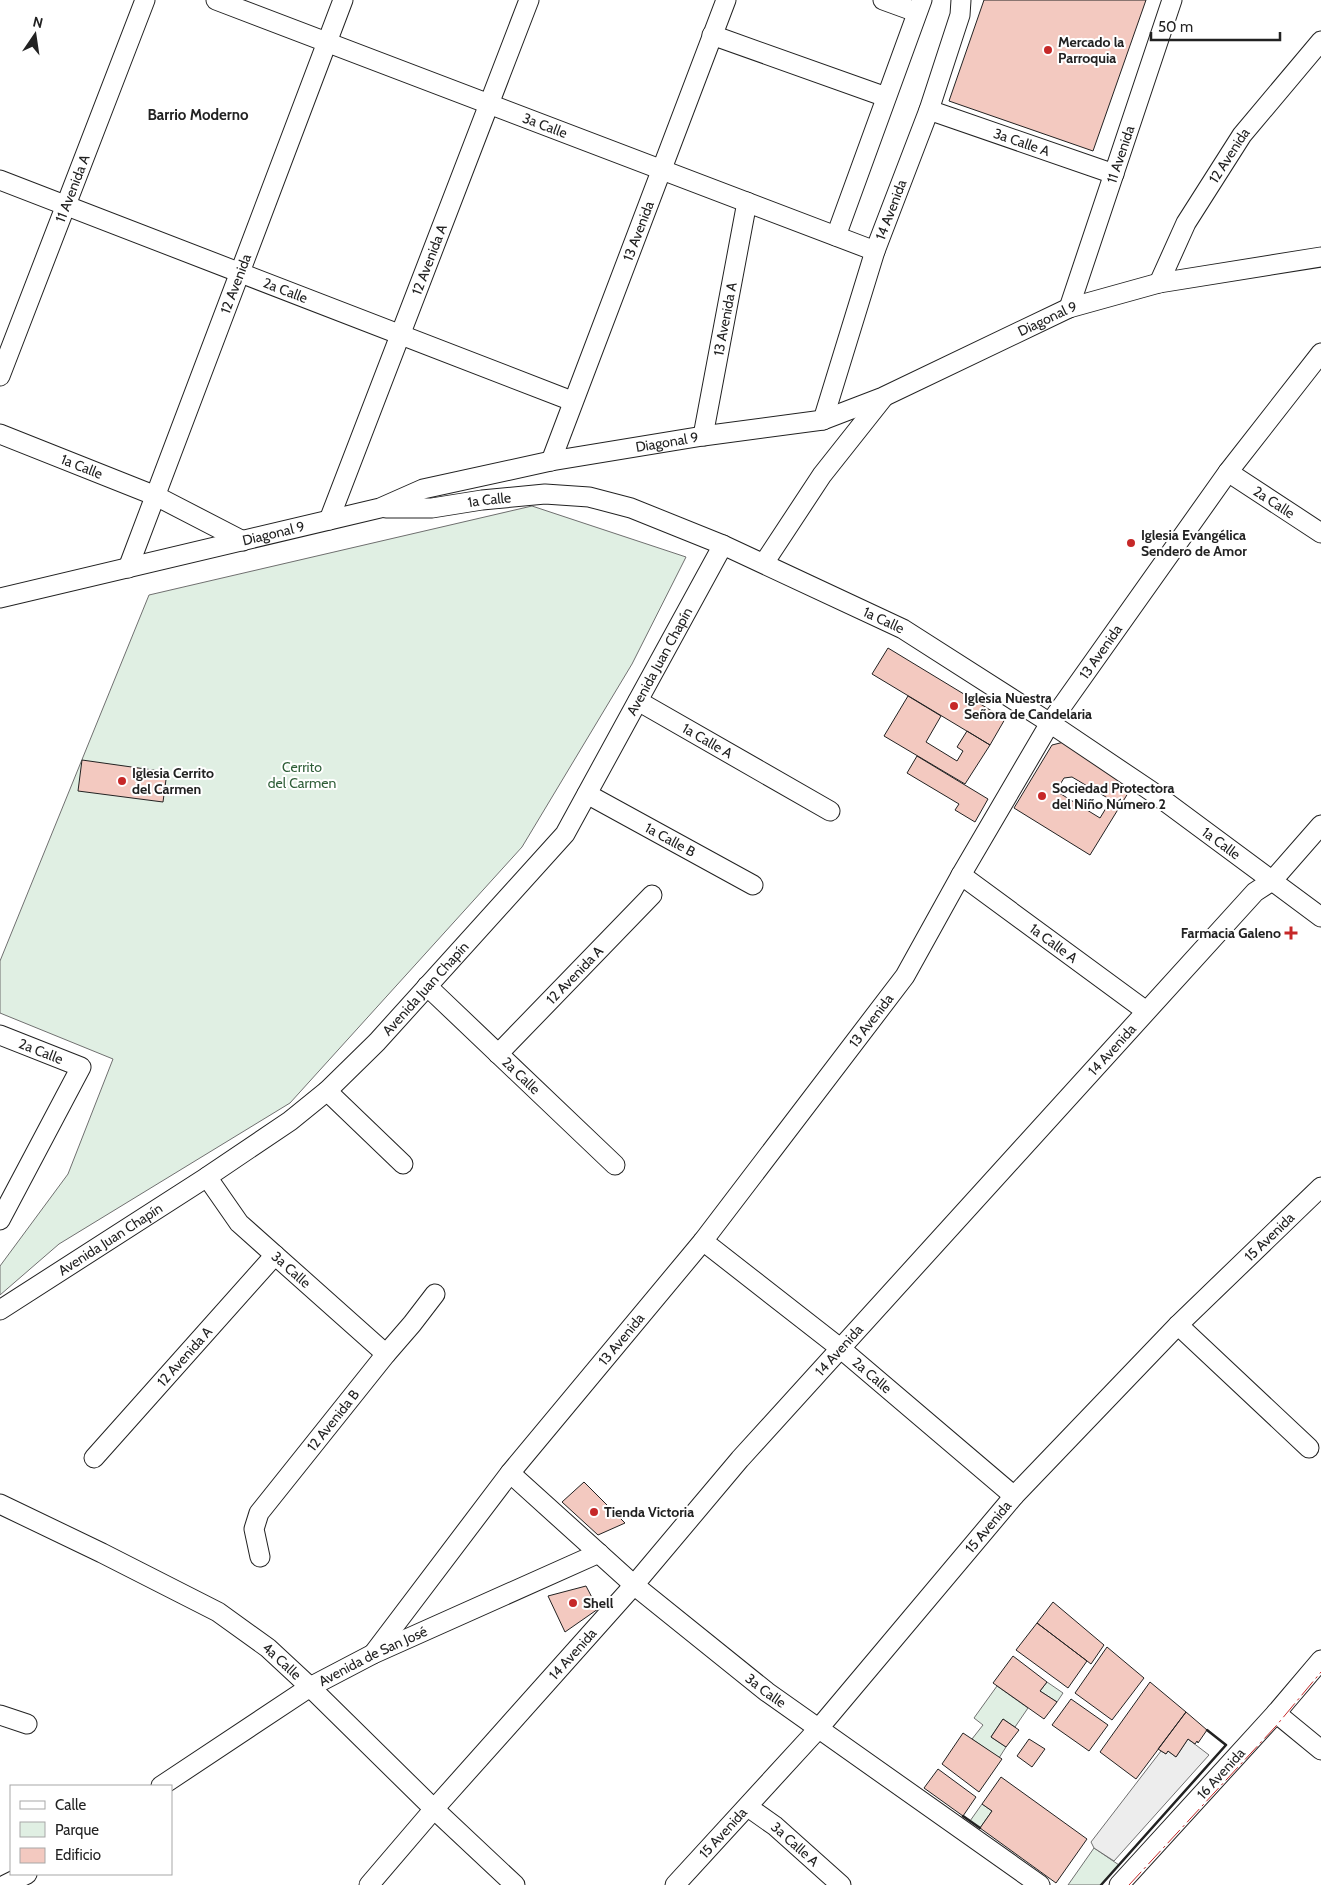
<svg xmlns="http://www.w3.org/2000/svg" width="1321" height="1885" viewBox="0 0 1321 1885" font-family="Cabin,sans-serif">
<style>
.green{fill:#e0efe3;stroke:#6f6f6f}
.parking{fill:#ededed;stroke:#6f6f6f}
.building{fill:#f3c9c0;stroke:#222;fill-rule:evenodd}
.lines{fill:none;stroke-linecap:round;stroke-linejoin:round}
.minor-casing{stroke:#222;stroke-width:21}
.minor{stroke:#fff;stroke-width:19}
.wall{stroke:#222;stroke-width:2.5}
.power{stroke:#c62828;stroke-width:1;stroke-dasharray:18 4 2.5 4;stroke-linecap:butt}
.poi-dot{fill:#c62828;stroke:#fff;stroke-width:2}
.labels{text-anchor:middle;stroke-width:4;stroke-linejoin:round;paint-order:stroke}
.poi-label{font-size:14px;font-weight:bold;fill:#222;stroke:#fff;text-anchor:start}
.street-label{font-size:14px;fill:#222;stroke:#fff}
.park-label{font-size:14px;fill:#2f5e38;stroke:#fff}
.neighbourhood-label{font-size:15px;font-weight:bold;fill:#222;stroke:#fff}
</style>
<rect width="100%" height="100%" fill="#fff"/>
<path class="green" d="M532,506L686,557L632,664L522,847L290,1103L59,1244L0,1295V1266L68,1174L113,1059L0,1013V961L149,595Z
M1047,1682L1063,1693L1057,1702L1040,1691Z
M997,1686L1028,1708L1015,1727L1003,1719L991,1737L1006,1747L999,1758L972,1739L983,1725L974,1718Z
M982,1804L992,1811L980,1828L970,1821Z
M1094,1848L1119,1865L1101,1885H1068Z"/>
<path class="parking" d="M1188,1739L1209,1755L1114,1861L1094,1848L1091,1842L1161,1751L1166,1754L1168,1751L1176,1757Z"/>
<path class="building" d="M984,0H1146L1093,151L949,101Z
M888,648L1005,719L990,745L872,674Z
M908,696L941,716L926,742L957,761L963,751L957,747L967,731L990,745L965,784L884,736Z
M1064,742L1133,785L1090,855L1014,808L1052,745ZM1072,777L1111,800L1100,818L1056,791L1064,778Z
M917,756L988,799L975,822L955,810L959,804L907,773Z
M82,760L167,772L163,802L78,791Z
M584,1482L625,1523L598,1535L562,1502Z
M586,1586L598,1609L565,1632L548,1596Z
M1053,1602L1104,1645L1091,1664L1037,1623Z
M1037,1623L1087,1661L1068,1688L1016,1650Z
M1107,1647L1144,1678L1112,1720L1075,1693Z
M1013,1656L1047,1682L1040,1691L1057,1702L1044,1719L993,1683Z
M1150,1682L1186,1712L1136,1779L1100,1752Z
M1071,1699L1108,1725L1089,1751L1052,1725Z
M1186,1712L1207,1730L1198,1743L1197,1741L1195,1744L1188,1739L1176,1757L1168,1751L1166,1754L1158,1749Z
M1003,1719L1019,1730L1006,1747L991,1737Z
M963,1733L1002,1759L979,1792L942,1764Z
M1029,1739L1045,1749L1032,1767L1017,1756Z
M938,1769L976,1797L963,1816L924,1788Z
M1001,1777L1087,1839L1056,1883L980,1828L992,1811L982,1804Z"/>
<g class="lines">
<g class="minor-casing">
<g id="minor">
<path id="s1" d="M216,0L875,251"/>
<path d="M883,0L916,12"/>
<path d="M712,35L886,97"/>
<path id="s2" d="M929,110L1114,174"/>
<path id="s3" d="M0,180L572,401"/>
<path d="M836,236L922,0"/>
<path id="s4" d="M1159,283L1186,223L1242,135L1321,41"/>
<path id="s5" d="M1069,308L1172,0"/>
<path id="s6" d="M0,376L145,0"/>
<path id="s7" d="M823,420L875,251L929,110L960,15L961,0"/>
<path id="s8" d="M0,434L156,496L243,541"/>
<path id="s9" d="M703,436L747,202"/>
<path id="s10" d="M551,461L726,0"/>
<path id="s11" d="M1228,472L1321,533"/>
<path id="s12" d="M386,508H432L482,500L545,494L589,497L631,508L723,545L903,629L1050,723L1151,791L1321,917"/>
<path id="s13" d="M329,520L529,0"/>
<path d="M764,563L822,475L883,398"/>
<path id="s14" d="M128,568L343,0"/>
<path id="s15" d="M0,598L380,508L423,489L551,461L703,436L823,420L883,397L1069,308L1159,283L1321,257"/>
<path id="s16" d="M638,701L830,811"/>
<path id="s17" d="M587,794L753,885"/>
<path id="s18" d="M961,875L1146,1011"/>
<path id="s19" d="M427,986L615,1165"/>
<path id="s20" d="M0,1035L81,1067L0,1220"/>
<path id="s21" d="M498,1054L652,895"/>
<path d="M327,1091L403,1164"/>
<path id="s22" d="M207,1177L239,1223L386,1354"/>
<path id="s23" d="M703,1241L840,1348L1014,1496"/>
<path id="s24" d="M0,1310L207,1177L290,1121L327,1091L377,1042L565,834L723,545"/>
<path d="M1178,1325L1309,1448"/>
<path id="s25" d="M94,1458L275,1255"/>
<path id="s26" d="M510,1473L634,1585L767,1692L1040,1885"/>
<path id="s27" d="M0,1504L102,1553L218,1612L268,1648L310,1687L434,1809L515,1885"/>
<path id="s28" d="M260,1557L254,1529L259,1513L386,1354L412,1324L435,1294"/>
<path id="s29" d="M373,1654L510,1473L703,1241L905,976L961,875L1050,723L1228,472L1321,353"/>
<path d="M1276,1713L1321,1750"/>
<path d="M0,1715L27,1724"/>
<path id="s30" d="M161,1786L310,1687L373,1654L599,1553"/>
<path id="s31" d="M748,1807L775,1826L841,1885"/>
<path d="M5,1885L27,1874"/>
<path id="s32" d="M369,1885L434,1809L634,1585L740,1459L1255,892L1272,881L1321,825"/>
<path id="s33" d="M675,1885L819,1728L1014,1496L1178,1325L1321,1187"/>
<path id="s34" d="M1119,1885L1276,1713L1321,1660"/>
</g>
</g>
<use href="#minor" class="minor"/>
<path class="wall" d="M963,1816L980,1828
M1101,1885L1226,1745L1207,1730"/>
<path class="power" d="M1129,1885L1276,1726L1321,1672"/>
</g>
<g class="poi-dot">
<circle cx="1048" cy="50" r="5"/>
<circle cx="1131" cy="543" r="5"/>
<circle cx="954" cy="706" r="5"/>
<circle cx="122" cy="781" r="5"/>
<circle cx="1042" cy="796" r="5"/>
<path d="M1288.5 925.5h5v5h5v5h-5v5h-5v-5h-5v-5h5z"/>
<circle cx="594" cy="1512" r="5"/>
<circle cx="573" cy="1603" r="5"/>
</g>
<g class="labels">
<g class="poi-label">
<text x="1058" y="47">Mercado la<tspan x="1058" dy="16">Parroquia</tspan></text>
<text x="1141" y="540">Iglesia Evangélica<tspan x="1141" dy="16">Sendero de Amor</tspan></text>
<text x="964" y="703">Iglesia Nuestra<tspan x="964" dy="16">Señora de Candelaria</tspan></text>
<text x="132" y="778">Iglesia Cerrito<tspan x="132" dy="16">del Carmen</tspan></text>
<text x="1052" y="793">Sociedad Protectora<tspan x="1052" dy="16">del Niño Número 2</tspan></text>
<text x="1281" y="938" text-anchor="end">Farmacia Galeno</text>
<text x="604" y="1517">Tienda Victoria</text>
<text x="583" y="1608">Shell</text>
</g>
<g class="street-label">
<text dy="5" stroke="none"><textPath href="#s1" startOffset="352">3a Calle</textPath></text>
<text dy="5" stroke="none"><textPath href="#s2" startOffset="98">3a Calle A</textPath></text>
<text dy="5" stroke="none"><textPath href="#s5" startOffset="162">11 Avenida</textPath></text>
<text dy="5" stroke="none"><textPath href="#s4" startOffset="146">12 Avenida</textPath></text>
<text dy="5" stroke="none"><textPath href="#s6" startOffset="201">11 Avenida A</textPath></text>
<text dy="5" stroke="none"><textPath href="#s7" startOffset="221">14 Avenida</textPath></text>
<text dy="5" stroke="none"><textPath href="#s10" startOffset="246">13 Avenida</textPath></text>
<text dy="5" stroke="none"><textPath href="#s13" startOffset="279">12 Avenida A</textPath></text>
<text dy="5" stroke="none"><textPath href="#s14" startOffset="304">12 Avenida</textPath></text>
<text dy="5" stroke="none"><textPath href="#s3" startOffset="306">2a Calle</textPath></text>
<text dy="5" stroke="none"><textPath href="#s9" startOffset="119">13 Avenida A</textPath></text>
<text dy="5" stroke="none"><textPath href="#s15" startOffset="1090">Diagonal 9</textPath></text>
<text dy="5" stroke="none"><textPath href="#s15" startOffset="686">Diagonal 9</textPath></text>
<text dy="5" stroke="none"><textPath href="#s8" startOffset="88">1a Calle</textPath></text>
<text dy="5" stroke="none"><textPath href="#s12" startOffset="104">1a Calle</textPath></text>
<text dy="5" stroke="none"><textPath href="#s11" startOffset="55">2a Calle</textPath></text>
<text dy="5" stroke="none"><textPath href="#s15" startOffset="281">Diagonal 9</textPath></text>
<text dy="5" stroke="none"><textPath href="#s12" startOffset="524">1a Calle</textPath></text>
<text dy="5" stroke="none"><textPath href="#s29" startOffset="1241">13 Avenida</textPath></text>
<text dy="5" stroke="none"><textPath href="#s24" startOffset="941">Avenida Juan Chapín</textPath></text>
<text dy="5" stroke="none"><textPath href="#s16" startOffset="80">1a Calle A</textPath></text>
<text dy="5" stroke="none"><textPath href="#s17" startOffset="95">1a Calle B</textPath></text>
<text dy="5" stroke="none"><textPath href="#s12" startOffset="929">1a Calle</textPath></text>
<text dy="5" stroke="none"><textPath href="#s18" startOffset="115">1a Calle A</textPath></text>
<text dy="5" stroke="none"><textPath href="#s21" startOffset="110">12 Avenida A</textPath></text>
<text dy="5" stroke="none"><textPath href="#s24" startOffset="536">Avenida Juan Chapín</textPath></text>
<text dy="5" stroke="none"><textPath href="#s29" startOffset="806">13 Avenida</textPath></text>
<text dy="5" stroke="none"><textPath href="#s32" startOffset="1118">14 Avenida</textPath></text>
<text dy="5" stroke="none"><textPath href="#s20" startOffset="44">2a Calle</textPath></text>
<text dy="5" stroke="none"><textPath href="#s19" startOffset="130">2a Calle</textPath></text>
<text dy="5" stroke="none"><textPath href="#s33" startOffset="880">15 Avenida</textPath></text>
<text dy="5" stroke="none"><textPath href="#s24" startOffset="131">Avenida Juan Chapín</textPath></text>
<text dy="5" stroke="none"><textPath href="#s22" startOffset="126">3a Calle</textPath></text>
<text dy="5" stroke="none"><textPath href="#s29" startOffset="401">13 Avenida</textPath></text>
<text dy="5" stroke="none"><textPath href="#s32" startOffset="712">14 Avenida</textPath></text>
<text dy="5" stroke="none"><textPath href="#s25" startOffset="136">12 Avenida A</textPath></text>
<text dy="5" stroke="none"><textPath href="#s23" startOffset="216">2a Calle</textPath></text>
<text dy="5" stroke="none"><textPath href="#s28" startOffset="164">12 Avenida B</textPath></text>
<text dy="5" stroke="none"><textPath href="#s33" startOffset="476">15 Avenida</textPath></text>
<text dy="5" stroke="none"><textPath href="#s32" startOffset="308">14 Avenida</textPath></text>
<text dy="5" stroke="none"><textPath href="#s30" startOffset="249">Avenida de San José</textPath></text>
<text dy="5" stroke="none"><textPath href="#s27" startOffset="324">4a Calle</textPath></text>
<text dy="5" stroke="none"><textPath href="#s26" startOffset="336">3a Calle</textPath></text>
<text dy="5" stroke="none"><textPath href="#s34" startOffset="151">16 Avenida</textPath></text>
<text dy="5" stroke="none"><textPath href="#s33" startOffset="71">15 Avenida</textPath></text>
<text dy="5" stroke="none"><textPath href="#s31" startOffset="60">3a Calle A</textPath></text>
</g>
<g class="park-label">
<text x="302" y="772">Cerrito<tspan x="302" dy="16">del Carmen</tspan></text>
</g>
<g class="neighbourhood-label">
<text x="198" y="120">Barrio Moderno</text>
</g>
</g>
<rect x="10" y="1785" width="162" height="90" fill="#ffffff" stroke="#a7a7a7"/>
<rect x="20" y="1801" width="25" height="8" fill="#ffffff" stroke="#a7a7a7"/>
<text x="55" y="1810" font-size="15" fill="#222222">Calle</text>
<rect x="20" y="1822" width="25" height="15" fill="#e0efe3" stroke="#a7a7a7"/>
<text x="55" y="1835" font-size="15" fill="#222222">Parque</text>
<rect x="20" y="1848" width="25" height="15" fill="#f3c9c0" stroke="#a7a7a7"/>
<text x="55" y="1860" font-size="15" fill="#222222">Edificio</text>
<g transform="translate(35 35) rotate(13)" stroke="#ffffff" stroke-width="4" paint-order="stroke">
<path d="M0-4L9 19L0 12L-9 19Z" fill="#222222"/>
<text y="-8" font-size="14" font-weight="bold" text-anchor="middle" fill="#222222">N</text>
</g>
<path d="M1151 32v8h129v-8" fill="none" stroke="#222222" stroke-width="2.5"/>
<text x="1158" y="32" font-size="15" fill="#222222" stroke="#ffffff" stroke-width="4" paint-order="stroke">50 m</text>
</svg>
